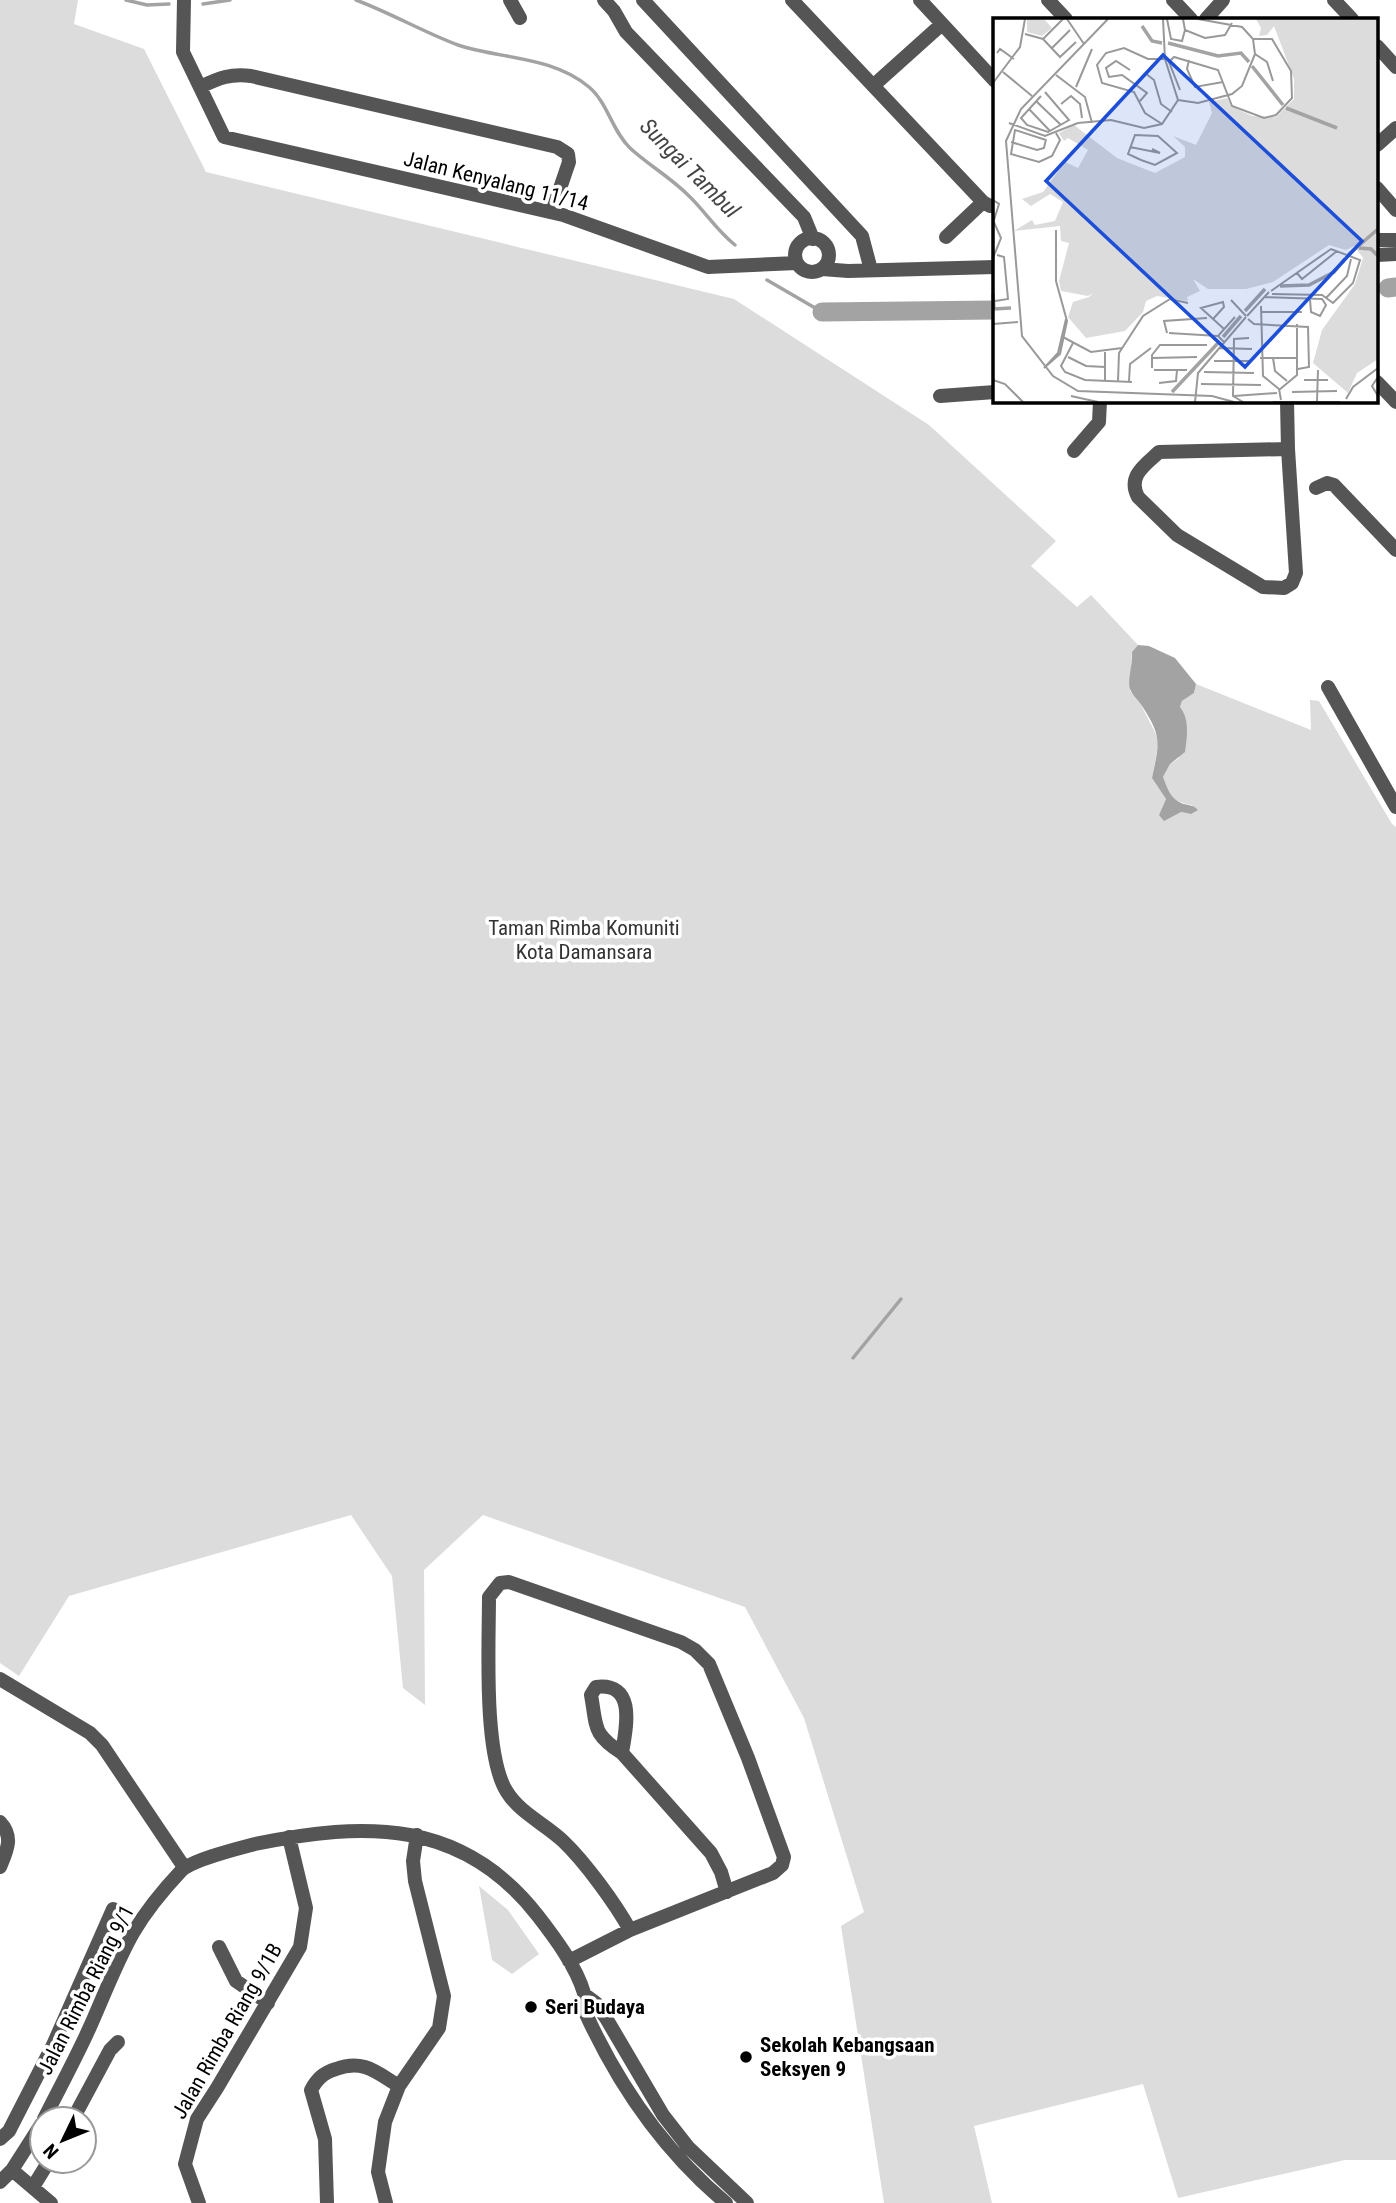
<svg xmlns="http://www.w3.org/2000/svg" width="1396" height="2203" viewBox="0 0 1396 2203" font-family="'Roboto Condensed',sans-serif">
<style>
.green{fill:#dcdcdc}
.water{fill:#a3a3a3}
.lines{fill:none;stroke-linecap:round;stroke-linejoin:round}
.stream{stroke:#a3a3a3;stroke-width:3.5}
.river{stroke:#a3a3a3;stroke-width:19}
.minor{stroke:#555;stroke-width:14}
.poi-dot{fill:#000;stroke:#fff;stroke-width:2.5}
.labels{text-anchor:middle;stroke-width:7;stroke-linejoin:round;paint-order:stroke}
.street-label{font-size:21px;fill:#000;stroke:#fff}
.park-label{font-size:21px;fill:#333;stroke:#fff}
.poi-label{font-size:21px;font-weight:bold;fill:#000;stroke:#fff;text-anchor:start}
.water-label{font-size:23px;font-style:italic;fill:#444;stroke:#fff}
.inset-river{fill:none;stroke:#a3a3a3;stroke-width:3.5}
.inset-road{fill:none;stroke:#999;stroke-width:2}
.view{fill:#1d4ed8;fill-opacity:0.15;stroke:#1d4ed8;stroke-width:3.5}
.inset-edge{fill:none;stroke:#000;stroke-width:3.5}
</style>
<rect width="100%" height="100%" fill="#fff"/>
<path class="green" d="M0,0H78L74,24L144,49L206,172L734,299L929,425L1056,541L1031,566L1077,607L1091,595L1138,645L1132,652L1130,691L1141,705L1159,740L1152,778L1166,799L1159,815L1181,812L1191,814L1192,805C1172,802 1170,795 1163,777L1170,764L1179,758L1180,707L1182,701L1194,693L1196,684L1311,730L1310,700L1319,701L1392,824L1396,827V2160H1345L1178,2198L1143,2084L974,2126L992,2203H884L841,1926L864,1912L804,1718L745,1607L483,1515L424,1570L425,1705L403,1688L392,1576L351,1515L69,1596L19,1676L0,1663Z
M479,1886L508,1910L539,1954L512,1974L492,1960Z"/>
<path class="water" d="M1138,645L1149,646L1175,658L1196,684L1194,693L1182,701L1180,707C1190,720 1187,736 1185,752L1170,764L1163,777C1167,787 1170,798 1181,803C1189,806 1192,804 1198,810L1191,814L1181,812L1164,821L1159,815L1166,799L1152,778C1159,743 1163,738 1142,706C1138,700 1132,695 1130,689C1127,681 1133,664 1132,652Z"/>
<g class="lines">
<path class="stream" d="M126,0L147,5L169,4
M356,0C391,13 423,32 458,45C500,59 553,56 589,87C608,103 612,131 630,148C647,164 670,177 688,195C705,211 716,230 735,245
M203,4L230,0
M767,280L822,312
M853,1358L901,1299"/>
<path class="river" d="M1388,288L1396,287
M822,312L995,310"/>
<path class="minor" d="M184,0L183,52L224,137L563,215L708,267L797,263
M510,0L520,18
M604,0L614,11L626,32L804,217L813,239
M643,0L862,236L871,270
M792,0L983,202L990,206H995
M920,0L995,81
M1048,0L1066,19
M1173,0L1191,19
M1334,0L1352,19
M1206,19L1223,0
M1377,46L1396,67
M874,85L942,24
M200,87C219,78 231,73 251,76L557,147L568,154L569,162L552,212
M1377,145L1396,128
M1377,188L1396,210
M946,237L983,202
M795 255a17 17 0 1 1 34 0a17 17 0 1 1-34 0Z
M1377,240H1396
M1377,255L1396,254
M822,269L848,271L995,267
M1377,382L1396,402
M940,396L995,392
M1287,401L1288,449L1296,573L1292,583L1284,588L1263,587L1177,535L1138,497C1127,476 1145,465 1159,452L1288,449
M1074,451L1099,422L1100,401
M1316,488L1327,483L1334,485L1396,550
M1328,687L1396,807
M509,1582L681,1642L695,1650L709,1664L748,1758L784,1857L782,1865L773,1873L630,1930C615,1903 585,1862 563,1841C545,1824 520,1813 507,1792C483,1755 489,1643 489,1597L500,1583Z
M0,1679L90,1733L102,1745L184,1867
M622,1753C626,1728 637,1682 596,1687L591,1695C597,1727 592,1734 622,1753L711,1853L721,1872L727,1892
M0,1822C14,1837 7,1850 0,1867
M219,1947L236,1981L268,2003
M569,1961L630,1930
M584,1994L596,2003L606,2018L663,2115L688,2147L747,2203
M44,2119C59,2089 75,2060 89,2029C103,1998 116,1963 133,1933C146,1911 164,1889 181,1871C191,1860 240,1848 255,1844C365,1821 463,1819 538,1916C555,1938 576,1966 584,1993C586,2000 583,2007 586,2014C619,2086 665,2152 726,2203
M73,2119L110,2050L118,2042
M0,2139L9,2131L53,2045L113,1909
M12,2170L51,2203
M0,2182L12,2170L42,2123
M33,2187L49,2161
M199,2203L185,2164L197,2119L217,2088L300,1947L306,1908L289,1837
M327,2203L325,2139L311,2090C317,2079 323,2073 336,2069C363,2059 376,2072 399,2086
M386,2203L378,2172L385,2122L399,2086L439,2028L444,1996L415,1881L413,1861L417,1835"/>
</g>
<g class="poi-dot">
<circle cx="531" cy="2007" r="7"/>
<circle cx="746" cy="2057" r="7"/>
</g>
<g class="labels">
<g class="street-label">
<text transform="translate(496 181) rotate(14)" y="7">Jalan Kenyalang 11/14</text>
<text transform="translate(86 1990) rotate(-63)" y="7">Jalan Rimba Riang 9/1</text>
<text transform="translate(227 2031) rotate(-60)" y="7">Jalan Rimba Riang 9/1B</text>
</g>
<g class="park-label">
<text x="584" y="935">Taman Rimba Komuniti<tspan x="584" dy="24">Kota Damansara</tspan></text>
</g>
<g class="poi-label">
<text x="545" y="2014">Seri Budaya</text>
<text x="760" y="2052">Sekolah Kebangsaan<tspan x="760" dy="24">Seksyen 9</tspan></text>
</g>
<g class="water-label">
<text transform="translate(690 168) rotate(45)" y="8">Sungai Tambul</text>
</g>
</g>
<g transform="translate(993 18)">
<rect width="385" height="385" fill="#fff"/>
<path d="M34,1L52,2L59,10L49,18L34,14ZM263,1H385V341L364,355L355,375L320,345L329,312L362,266L370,240L361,228L353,232L336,227L280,264L253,271H215L200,261L207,273L194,279L195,283L164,278L153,283L150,294L132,313L93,320L75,299L80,284L96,279L100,275L95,278L68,273L66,263L76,225L68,223L67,208L21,213L39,202L42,207L62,203L70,184L57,176L38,188L29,181L50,174L72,144L85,150L95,132L75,120L71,123L66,115L81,107L124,140L162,155L192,139V129L180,118L203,127L219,95L216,84L234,80L238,88L259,98L283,99L301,81V61L281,8L274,17L266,18L268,10Z" fill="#dcdcdc"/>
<path class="inset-river" d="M149,8L159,23L169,25M175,25L225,38L248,35L256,44M259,48L290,87M293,90L344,110M366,230L378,231L385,238M355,237L385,211M287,268L316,267L341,254L352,241M0,276L1,291L18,290M252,293L272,271M230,319L248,298M179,374L226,324"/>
<path class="inset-road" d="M74,1L91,26M115,1L28,91L13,123L29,318L60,358L85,373L219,378L241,384M174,1L178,21L189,23L192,12M190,1L192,12L212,20L232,17L239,5M32,16L50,21L67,39L83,24M50,21L70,1M59,30L77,12M4,35L7,31L21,41M262,36L274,44L280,63M196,42L194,51L202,69L230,64M137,52L123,43L113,50L116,59L129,57L154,75L147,83M10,54L39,78M152,55L161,62L168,86L179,94M63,57L92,79L99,105M0,65L27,29L32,1M83,69L99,31M187,72L176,44L181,39L225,52L239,88L271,100L283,97L299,80L298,53L279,21H260M48,78L28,100L34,107L55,114L76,102L52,74M185,82L205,85L239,76L249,68L262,36L260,21L249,9L205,1M43,83L68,107M68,86L78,78L87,86L89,100M36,91L57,113M16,105L52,118L85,105L118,102L151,110L169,106L185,82L172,41L170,1M169,106L152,95L141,74L109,65L104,47L113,35L131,30L155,41H172M142,117L165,118L184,135L162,147L148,142L135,136ZM53,122L22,112L18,136L46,144L59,138L67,122L63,115M18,124L44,132L51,130L53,121M137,129L167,135L159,131M0,182L6,186L1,202M0,202L8,220L0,240M63,212V263L74,303L67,336L51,350L65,335L73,301M304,255L309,261L344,233M278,273L338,231L367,242L360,265L340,285L329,277L279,276M271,279L329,281L333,287L327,298L318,294L317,281M333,280L354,258L358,241M238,282L253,298M2,283L15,281L11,239L4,237M268,288L270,358L286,371L288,382M268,294H309M254,298L276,274M220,301L231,289L230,284L208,290L231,311M255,301L261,306L315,309L316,349L305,351M0,306L25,304M174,315L171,303L214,300M176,315L225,318M68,318L98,334L129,330M80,325L68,348L72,354L92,362L139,364M232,325L225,318L242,299M226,330L259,331M75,339L93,348L112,349M159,340L204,339M267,340H305M280,340L282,353L294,363M221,343H259M159,350V337L167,327H214M161,352H194M211,354L261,355M385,359L379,368L385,378M0,362L12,366L30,384M311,362H335M112,363V332M125,363L126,335L150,298L177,281L195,285M136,363L137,346L158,330M166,365L183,363L184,352M208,366L268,367M286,372L304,357V306M299,374L344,373M78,378L105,384M241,378L284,375M353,381L360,369L385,350M324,383L325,352M202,384L205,355L253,299M250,384L240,378L241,321L256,320M280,384H347"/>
<path class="view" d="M170,37L369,223L252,349L53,163Z"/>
<rect width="385" height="385" class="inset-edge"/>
</g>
<g transform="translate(63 2140) rotate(227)"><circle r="33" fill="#ffffff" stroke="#999999" stroke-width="2"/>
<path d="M0-5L12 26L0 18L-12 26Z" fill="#000000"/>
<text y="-10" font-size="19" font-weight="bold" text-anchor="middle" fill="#000000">N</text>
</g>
</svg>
